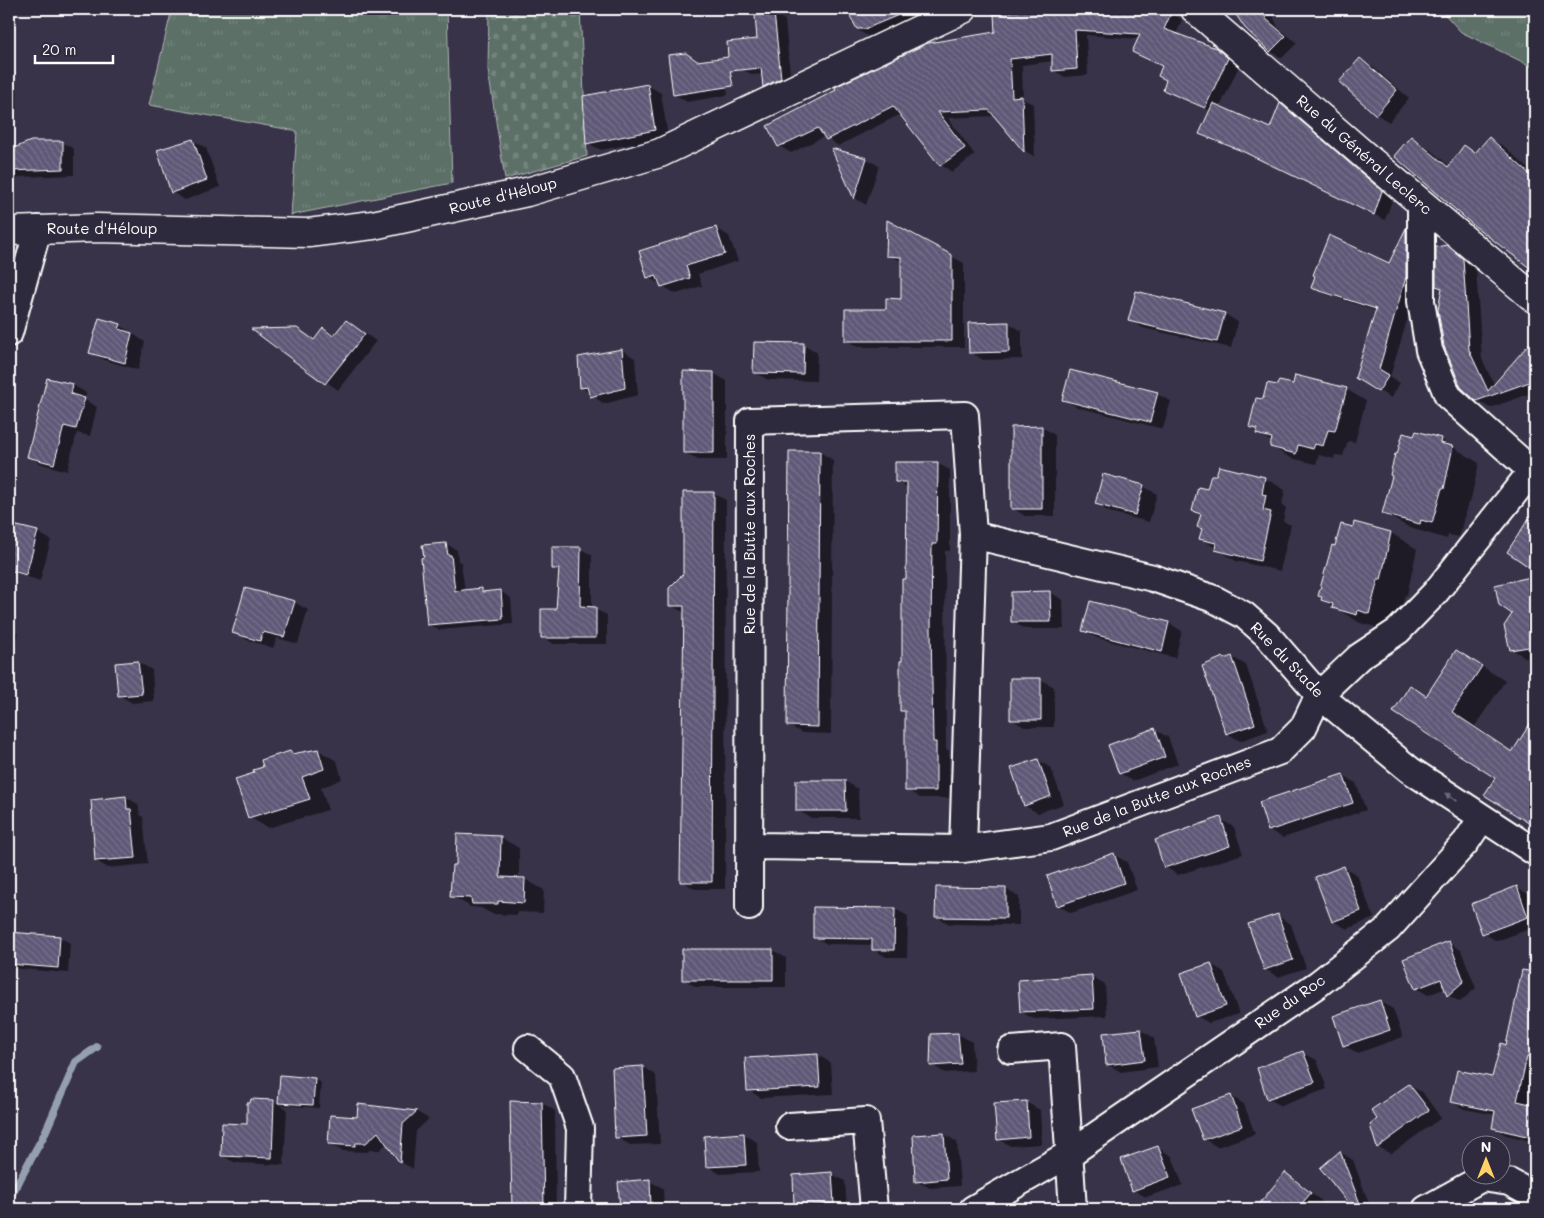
<svg xmlns="http://www.w3.org/2000/svg" width="1544" height="1218" viewBox="0 0 1544 1218" font-family="Mali,sans-serif">
<style>
.grass{fill:url(#grass-tufts);stroke:#aeb7b3}
.cemetery{fill:url(#cemetery-stones);stroke:#aeb7b3}
.shadow{fill:#0007}
.lines{fill:none;stroke-linecap:round;stroke-linejoin:round}
.stream{stroke:#95a0af;stroke-width:8}
.building{fill:url(#building-back-hatch);stroke:#fff}
.street-casing{stroke:#fff;stroke-width:30}
.secondary-casing{stroke:#fff;stroke-width:31}
.street{stroke:#2f2a3d;stroke-width:26}
.secondary{stroke:#2f2a3d;stroke-width:28}
.oneway{fill:#6d6a77}
.labels{text-anchor:middle;stroke-width:4;stroke-linejoin:round;paint-order:stroke}
.street-label{font-size:15px;fill:#fff;stroke:#2f2a3d}
</style>
<defs>
<pattern id="grass-tufts" width="24" height="20" patternUnits="userSpaceOnUse" patternTransform="scale(1.25)"><rect width="24" height="20" fill="#5c6f67"/><path d="M3 7l-1-3M5 7V3M7 7l1-3M15 17l-1-3M17 17v-4M19 17l1-3" fill="none" stroke="#74857e"/></pattern>
<pattern id="cemetery-stones" width="16" height="16" patternUnits="userSpaceOnUse" patternTransform="scale(1.25)"><rect width="16" height="16" fill="#5c6f67"/><path d="M2 7V4a2 2 0 0 1 4 0v3zM10 15v-3a2 2 0 0 1 4 0v3z" fill="#74857e"/></pattern>
<pattern id="building-back-hatch" width="6" height="6" patternUnits="userSpaceOnUse" patternTransform="scale(1.25)"><rect width="6" height="6" fill="#5f5977"/><path d="M-1 5l2 2M0 0l6 6M5-1l2 2" fill="none" stroke="#77728b"/></pattern>
</defs>
<rect width="100%" height="100%" fill="#393349"/>
<filter id="ink" filterUnits="userSpaceOnUse"><feTurbulence type="fractalNoise" baseFrequency=".02" numOctaves="2"/><feDisplacementMap in="SourceGraphic" scale="10" xChannelSelector="R" yChannelSelector="G"/><feConvolveMatrix kernelMatrix="1 2 1 2 8 2 1 2 1" color-interpolation-filters="sRGB"/></filter>
<g filter="url(#ink)">
<path class="grass" d="M172,9H447L452,183L291,215L297,131L149,105Z
M1440,9H1535V68L1461,32Z"/>
<path class="cemetery" d="M489,9H580L587,156L505,179L488,70Z"/>
<path class="shadow" d="M9,9H17L9,51Z
M848,9H950L874,40L859,31Z
M1032,9H1167L1182,20L1176,35L1215,49L1239,66L1220,107L1270,130L1281,105L1292,111L1393,198L1385,220L1254,156L1201,133L1211,111L1164,90L1168,80L1163,67L1145,58L1139,39L1086,35L1088,75L1065,77L1053,70V61L1022,65L1023,99L1033,104L1035,157L1025,151L996,116L948,118L975,155L952,172L941,165L901,114L838,146L825,136L791,153L779,146L996,33Z
M1235,9H1270L1278,27L1297,43L1282,58L1270,51Z
M774,14L785,20L791,84L775,92L764,86L763,74L753,75L742,69Z
M686,54L700,62L724,69L728,95L687,102L674,94Z
M1360,60L1373,67L1409,98L1389,122L1376,114Z
M647,85L661,93L668,137L601,150L587,143Z
M1412,138L1427,147L1450,166L1464,147L1476,153L1489,138L1505,147L1535,175V187L1528,203L1535,207V272L1396,156Z
M193,140L206,148L220,187L185,200L172,192Z
M31,142H62L74,149V175L21,177L11,181L9,180V151Z
M834,150L867,159L879,166L866,205L855,198Z
M716,228L729,236L738,261L698,274L702,286L676,294L648,277Z
M1407,230L1418,236V284L1390,377L1400,383L1391,398L1356,378L1376,311L1325,294L1313,287L1317,276L1390,265Z
M1447,246L1476,268L1482,359L1495,386L1535,339V392L1490,408L1477,400L1444,289Z
M888,255L951,256L964,263V347H858L846,340L902,300L903,262Z
M1225,314L1238,322L1231,348L1143,328L1130,320Z
M346,321L376,341L338,390L255,330L296,329L315,341L324,330L335,336Z
M1009,323L1022,331V359L983,360L970,352V324Z
M120,325L145,342L138,370L104,360L91,353Z
M803,344L817,352L816,381L768,380L755,372Z
M622,350L635,358L638,395L604,404L581,387Z
M713,373L727,381V460H698L684,452Z
M48,379L73,385L86,393L85,400L97,407L90,436L77,433L67,471L42,464L28,457Z
M1294,386L1346,389L1366,401L1355,442L1348,441L1343,456L1335,455L1334,459L1319,455L1316,464L1291,458L1271,447L1272,442L1258,434V431L1251,426L1264,401L1278,387Z
M1157,394L1171,401L1163,429L1077,407L1064,400Z
M1042,427L1055,435V516H1025L1012,508Z
M1415,438L1440,439L1479,463L1470,503H1468L1459,537L1448,535L1447,539L1410,528L1383,513Z
M820,452L833,460L831,734L802,733L788,725Z
M937,463L950,470V551H945L946,749L949,751V798H920L907,790L906,713L902,710L907,580L908,488L896,481Z
M1220,467L1265,478L1285,490L1282,505L1286,508L1283,521L1291,525L1280,571L1236,561L1200,538L1203,529L1202,515L1194,511L1217,477Z
M1143,486L1157,494L1149,522L1109,512L1096,504Z
M713,493L726,500L725,889H695L682,881L685,613L670,605L684,575Z
M1535,513V569L1509,552Z
M11,526L37,532L51,540L40,581L9,571Z
M1354,528L1391,533L1417,549L1407,595H1405L1396,628L1383,629L1360,623L1322,600L1336,547Z
M446,544L457,550L458,561L461,562L465,591H500L511,598L513,624L439,630L428,624Z
M581,549L592,555V608L607,615V644H554L542,637L557,610L560,572L553,568Z
M1535,577V663L1511,649L1514,614L1496,586Z
M1050,592L1063,600L1064,629H1025L1012,622Z
M294,602L308,610L298,644L277,638L273,648L247,640L234,632Z
M1091,603L1169,623L1182,631L1175,658L1097,638L1083,631Z
M9,627L18,633L10,667H9Z
M1232,657L1246,665L1268,731L1240,741L1227,733L1223,658Z
M138,662L152,670L154,701L132,703L119,695L116,664Z
M1480,665L1505,681L1475,726L1513,752L1535,718V825L1486,795L1497,778L1427,696Z
M1040,679L1054,687V727H1024L1011,719Z
M1155,730L1168,737L1178,764L1133,781L1120,773Z
M318,750L337,761L342,779L321,788L328,810L268,828L249,817L255,773L290,753L294,755Z
M1038,760L1051,768L1064,804L1038,813L1025,806Z
M1343,776L1356,783L1366,810L1283,838L1269,830Z
M845,781L858,789L859,818H811L797,810Z
M126,797L138,804L140,815L143,817L148,864L108,868L96,861Z
M1220,819L1234,827L1243,854L1178,875L1165,867Z
M500,837L519,848V879H525L544,890L543,913L517,912V915L492,914L481,908L471,907L452,896L457,866Z
M1114,855L1127,862L1137,890L1071,913L1058,905Z
M1344,867L1357,875L1374,918L1347,929L1333,921Z
M1517,888L1530,895L1535,910V927L1497,941L1483,933Z
M1006,889L1019,897V925L949,924L936,916Z
M895,909L908,916L907,957H886L873,949V945L827,944L814,937Z
M1278,916L1291,924L1306,968L1278,977L1265,969Z
M9,933L60,937L70,943L68,973L9,968Z
M1449,943L1461,950L1476,988L1460,1002L1448,995L1446,988L1428,995L1416,988Z
M684,950H773L786,958V987H696L683,979Z
M1211,964L1224,972L1239,1014L1209,1023L1196,1016Z
M1091,976L1105,984L1107,1016L1034,1019L1021,1012Z
M1380,1002L1393,1009L1403,1037L1358,1053L1344,1046L1335,1017Z
M1515,1007L1535,1011V1084L1530,1105L1535,1106V1142L1506,1135L1493,1128L1496,1115L1464,1109L1451,1102L1493,1078L1507,1046Z
M1141,1030L1154,1038L1158,1067L1121,1072L1107,1064Z
M958,1034L972,1042L974,1071L945,1073L932,1065L933,1035Z
M1303,1053L1317,1060L1327,1089L1281,1106L1268,1098Z
M818,1055L831,1063L833,1094L761,1098L748,1090L746,1059Z
M643,1067L656,1075L660,1144L630,1145L616,1137Z
M282,1077L315,1079L321,1083L319,1108L281,1105L287,1109L284,1165L236,1163L222,1156L248,1125L274,1101L280,1105Z
M1409,1085L1423,1093L1441,1118L1391,1154L1378,1147Z
M1231,1096L1244,1104L1255,1134L1217,1147L1204,1139Z
M1026,1102L1040,1110L1042,1144L1011,1146L998,1139Z
M542,1103L555,1111L556,1209H513V1142Z
M359,1106L417,1112L429,1119L416,1131L413,1169L401,1162L387,1143L380,1150H369L368,1152L342,1151L329,1144L358,1118Z
M744,1134L757,1142L759,1172L720,1174L707,1166Z
M944,1134L957,1142L960,1186L930,1188L916,1181Z
M1158,1148L1172,1156L1183,1185L1146,1197L1133,1190Z
M1340,1152L1353,1160L1371,1209H1355L1321,1168Z
M832,1174L845,1181L847,1209H801L795,1206Z
M1285,1174L1323,1202L1317,1209L1258,1208Z
M649,1181L663,1188L664,1209H621L619,1183Z"/>
<g class="lines">
<path class="stream" d="M9,1199L44,1135L76,1062L97,1047"/>
</g>
<path class="building" d="M846,9H913L865,29H857Z
M1033,9H1173L1164,29L1216,48L1228,58L1205,108L1163,90L1166,80L1158,76L1162,66L1132,52L1140,34L1075,30L1077,69L1052,71V54L1010,59L1012,97L1022,96L1024,152L989,110L938,112L965,148L940,166L893,106L826,140L818,128L778,147L767,126L836,90L835,87L928,43L995,32L994,14Z
M1232,9H1262L1266,19L1286,36L1270,52L1245,28Z
M774,13L781,78L763,87L761,68L730,71L733,86L673,95L668,55L686,53L697,61L728,57L727,42L757,39L755,15Z
M1360,58L1397,90L1376,115L1339,82Z
M648,84L655,130L586,144L583,96Z
M1213,103L1270,128L1280,103L1382,191L1374,215L1242,151L1199,134Z
M1411,136L1448,167L1464,145L1475,153L1489,137L1535,179V272L1472,224L1394,156Z
M193,139L207,180L171,193L157,150Z
M31,141H63V169L9,171V150Z
M831,148L867,158L854,199Z
M887,220L952,255V341H845V309H886V298L901,299V257L886,256Z
M716,227L725,254L686,266L690,278L661,287L656,275L647,278L639,251Z
M1406,228V277L1379,369L1389,375L1378,392L1355,378L1376,309L1311,288L1315,276L1313,275L1329,235L1389,263Z
M1447,245L1463,259L1469,350L1488,391L1535,337V380L1476,401L1461,387L1444,346L1438,310L1442,288L1436,286V247Z
M1136,291L1225,313L1217,342L1128,321Z
M99,318L121,324L119,329L132,333L125,363L89,353Z
M346,320L365,334L325,384L251,329L297,328L314,340L323,328L333,336Z
M1009,322V352L969,353L968,323Z
M754,342L804,343L803,374L753,373Z
M622,349L625,388L590,397L587,387L580,388L578,357Z
M1070,370L1158,392L1150,422L1062,400Z
M683,371L714,372V453H683Z
M1295,375L1347,388L1335,431L1328,430L1323,446L1315,444L1313,449L1298,445L1296,454L1270,447L1272,438L1256,434L1257,429L1249,427L1256,398L1263,399L1267,383L1277,385L1279,381L1293,384Z
M47,378L73,384L71,394L85,398L76,429L64,426L54,464L27,457Z
M1042,426V509H1011V427Z
M1416,431L1441,438L1440,443L1453,446L1444,489L1442,488L1432,523L1421,520L1420,524L1382,514L1392,476L1390,475L1395,454H1397L1403,433L1414,436Z
M789,451H820L818,727L787,726Z
M895,462H938L937,544H932L931,628L933,742H936V791H905V711H900V661H902V579H906L907,482H895Z
M1219,466L1265,477L1262,494L1266,495L1263,510L1271,512L1260,561L1215,550L1216,543L1199,539L1202,529L1197,527L1201,514L1192,511L1198,487L1207,489L1211,475H1216Z
M1103,474L1144,485L1135,515L1095,504Z
M683,492H714L712,882H680L684,606H669V588L683,574Z
M1535,509V571L1507,552Z
M1354,522L1391,532L1381,580H1378L1369,614L1358,610L1357,615L1332,608L1333,604L1321,600L1322,597L1318,596L1332,545L1335,546L1341,524L1353,527Z
M9,524L38,531L26,575L9,570Z
M446,543L448,555H451L455,591L482,588V592L501,590L503,619L427,625L421,558L424,557L422,545Z
M552,547H581L580,606L596,607V638H541V609H556L559,569H552Z
M1535,576V646L1510,650L1504,626L1512,614L1499,605L1495,585Z
M245,588L295,601L284,637L263,632L260,641L232,633Z
M1050,591L1051,622H1011V592Z
M1090,601L1169,622L1162,652L1082,631Z
M1456,650L1482,666L1452,712L1512,752L1535,716V827L1484,795L1495,778L1393,712L1410,685L1426,696Z
M1232,656L1255,724L1226,734L1202,666L1223,657L1224,659Z
M138,661L142,694L118,696L115,663Z
M1010,678H1041V720H1010Z
M1155,728L1165,757L1119,774L1108,745Z
M318,749L324,769L302,777L310,799L248,818L235,779L254,773L253,770L263,767L261,760L290,751L292,754Z
M1038,759L1051,796L1024,806L1011,768Z
M1343,774L1353,803L1268,831L1259,802Z
M796,780H845L846,811H796Z
M126,796L127,809H131L136,858L95,861L91,800Z
M1221,817L1230,846L1164,868L1155,840Z
M457,834L501,836L500,877L525,878L524,903L498,901V904H472L471,898L450,897L452,865H456Z
M1114,853L1124,883L1057,906L1047,876Z
M1344,866L1361,911L1332,922L1315,877Z
M1517,886L1528,917L1482,934L1471,904Z
M936,887L1006,888V918L935,917Z
M813,907L895,908L894,950H872V939L813,938Z
M1278,914L1293,960L1264,970L1248,924Z
M9,932L60,936L58,968L9,964Z
M1449,941L1464,981L1447,996L1441,979L1415,989L1403,959Z
M682,949H773V980H682Z
M1211,963L1226,1006L1195,1017L1181,973Z
M1522,970L1535,972V996L1532,1017H1535V1059L1527,1057L1517,1101L1535,1105V1138L1492,1128L1495,1111L1450,1102L1457,1070L1492,1077L1501,1043L1506,1045Z
M1092,975L1094,1009L1020,1012L1018,980Z
M1380,1000L1390,1030L1343,1046L1333,1016Z
M1141,1029L1145,1060L1106,1065L1103,1033Z
M958,1033L961,1064L930,1066L931,1034Z
M1303,1051L1315,1082L1267,1099L1257,1068Z
M818,1054L820,1087L747,1091L745,1058Z
M643,1066L647,1136L615,1138L612,1068Z
M280,1075L315,1078L313,1105L278,1103Z
M1409,1084L1429,1110L1377,1148L1370,1125L1377,1119L1371,1110Z
M1231,1095L1242,1126L1203,1140L1191,1109Z
M251,1099L274,1100L272,1158L221,1156L222,1123L247,1124V1103H250Z
M510,1101L542,1102L544,1209H512Z
M1027,1101L1029,1137L997,1140L994,1103Z
M358,1104L417,1111L403,1124L400,1163L378,1132L366,1143H356L355,1146L328,1144L330,1115L357,1117Z
M744,1133L746,1165L706,1167L704,1136Z
M944,1133L947,1179L915,1182L913,1135Z
M1158,1146L1170,1177L1132,1191L1121,1159Z
M1340,1151L1362,1209H1353L1320,1168Z
M832,1172L834,1204L794,1207L793,1175Z
M1285,1172L1311,1193L1297,1209H1255Z
M650,1179L651,1209H620L618,1182Z"/>
<g class="lines">
<g class="street-casing">
<path id="street" d="M1421,203V301L1429,350L1448,396L1532,471
M9,333L38,229
M973,535L1153,578L1214,599L1244,615L1267,635L1319,695L1410,770L1535,852
M749,846L963,849L1051,837L1280,751L1303,728L1319,695L1359,657L1398,631L1435,593L1535,467
M749,907L750,421L965,415L973,535L963,849
M528,1048L562,1076L580,1128L578,1209
M1011,1050L1062,1046L1073,1209
M789,1126L866,1121L874,1209
M973,1209L1069,1154L1318,984L1388,929L1466,842L1482,818
M1426,1209L1482,1178L1509,1182L1535,1196"/>
</g>
<g class="secondary-casing">
<path id="secondary" d="M1195,9L1364,155L1535,299
M9,231L97,228L308,233L373,225L527,192L660,153L963,9"/>
</g>
<use href="#street" class="street"/>
<use href="#secondary" class="secondary"/>
</g>
<defs><path id="oneway-solid" d="M-6-.8H1V-3.2L6.5 0L1 3.2V.8H-6Z" transform="scale(1.25)"/></defs>
<use class="oneway" href="#oneway-solid" transform="translate(1451 797) rotate(-146)"/>
</g>
<g class="labels">
<g class="street-label">
<text transform="translate(1364 155) rotate(41)" y="5">Rue du Général Leclerc</text>
<text transform="translate(503 196) rotate(-14)" y="5">Route d'Héloup</text>
<text x="102" y="234">Route d'Héloup</text>
<text transform="translate(750 534) rotate(-90)" y="5">Rue de la Butte aux Roches</text>
<text transform="translate(1287 660) rotate(46)" y="5">Rue du Stade</text>
<text transform="translate(1157 797) rotate(-21)" y="5">Rue de la Butte aux Roches</text>
<text transform="translate(1290 1002) rotate(-35)" y="5">Rue du Roc</text>
</g>
</g>
<rect width="1544" height="1218" fill="none" stroke="#2f2a3d" stroke-width="30"/>
<rect x="15" y="15" width="1514" height="1188" fill="none" stroke="#fff" stroke-width="2" filter="url(#ink)"/>
<g transform="translate(1486 1160)"><circle r="24" fill="#2f2a3d" stroke="#827f8b"/>
<path d="M0-4L9 19L0 12L-9 19Z" fill="#ffd166"/>
<text y="-8" font-size="14" font-weight="bold" text-anchor="middle" fill="#ffffff">N</text>
</g>
<path d="M35 55v8h78v-8" fill="none" stroke="#ffffff" stroke-width="2.5"/>
<text x="42" y="55" font-size="15" fill="#ffffff" stroke="#2f2a3d" stroke-width="4" paint-order="stroke">20 m</text>
</svg>
